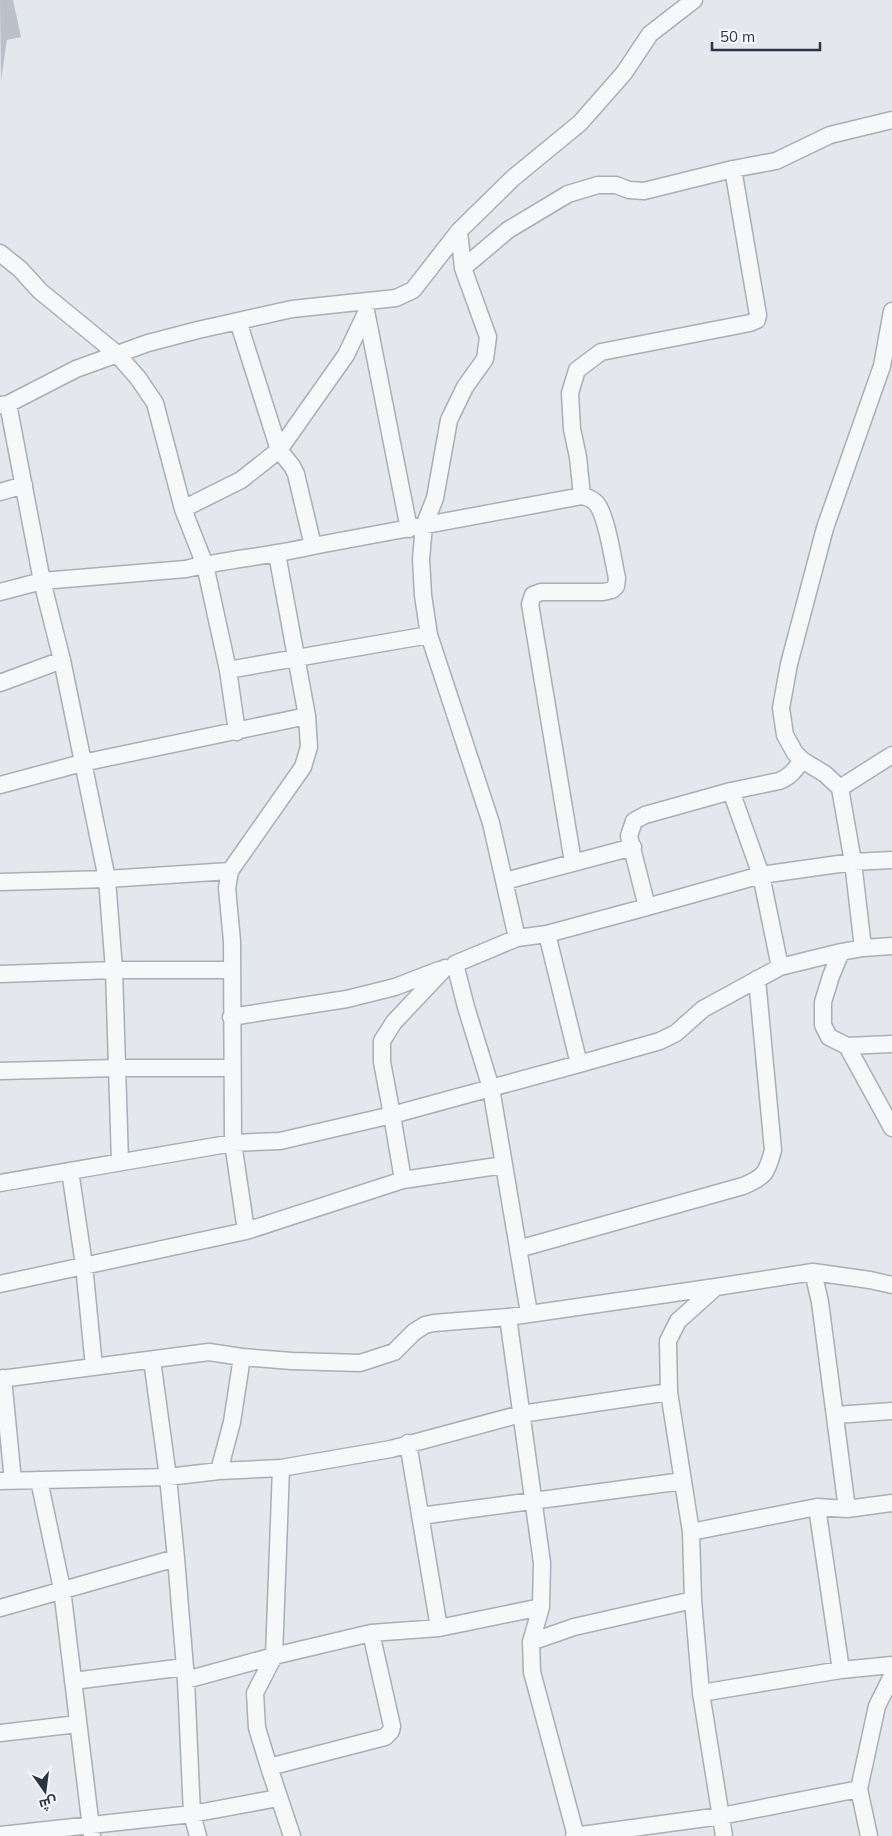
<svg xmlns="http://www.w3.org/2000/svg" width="892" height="1836" viewBox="0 0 892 1836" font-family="Mulish,Cairo,sans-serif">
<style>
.building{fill:#bbc0ca}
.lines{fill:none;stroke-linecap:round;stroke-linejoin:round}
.street-casing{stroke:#a9aeb7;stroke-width:19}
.street{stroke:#f7f8fa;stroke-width:16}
</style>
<rect width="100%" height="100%" fill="#e4e7ec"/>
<path class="building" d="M0,0H13L21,37L7,40L1,81Z"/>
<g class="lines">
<g class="street-casing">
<path id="street" d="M0,253L20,269L40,291L117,354L138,378L155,403L183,509L205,565L228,670L237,732
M463,268L508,230L568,194L598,185H616L629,190L644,191L733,169L776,161L830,135L892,120
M366,311L409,529
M238,321L279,450L292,466L296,474L313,546
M8,404L42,581L62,660L107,879L114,970L120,1162
M0,405L8,404L76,369L148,343L198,330L292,309L396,298L413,290L459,231
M0,492L24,485
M183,509L241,480L279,450L346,355L366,313
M0,592L42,581L186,569C228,559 271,556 313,546L582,496L578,457L572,429L570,393L577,370L601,352L750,323L757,320L758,315L733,169
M228,670L429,635
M0,683L62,660
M0,785L82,763L307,716
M840,788L892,755
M731,791L761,875L780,967
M573,862L530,604L533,595L541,592H603L612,590L616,586L617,578C613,561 607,515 596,503C592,499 588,497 582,496
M505,881L633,847
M0,882L107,879L230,871
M647,907L629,836L634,821L645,815L731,791L779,781C790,777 795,770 802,760
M547,934L579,1064
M517,938L491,823L429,635L423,595L421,559L424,526L435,498L449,420L465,387L485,359L488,337L463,268L459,231L513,178L580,123L624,73L650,34L694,0
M892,946L863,948L841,952L831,976L823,1002V1025L829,1037L847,1046L892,1128
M863,948L853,862L840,788L825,774L802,760L795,753L785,735L781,708L789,664L825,528L882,366L892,311
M0,974L114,970H232
M231,1017L347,999L395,987L439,970
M847,1046L892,1044
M0,1071L116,1068H232
M70,1171L84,1265L94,1367
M403,1180L392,1115L382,1062V1041L394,1022L445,968
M0,1183L233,1143L280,1141L392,1115L579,1064L660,1041L676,1033L703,1009L780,967L841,952
M246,1231L233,1143L232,941L227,888L230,871L303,767L309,747L307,716L277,554
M518,1249L743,1186C765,1177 767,1173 773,1150L757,979
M813,1272L820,1302L847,1509
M0,1284L246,1231L403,1180L504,1165
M529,1313L491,1088L466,1007L455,964L517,938L547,934L647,907L761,875L853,862L892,860
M508,1317L542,1563L541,1607L531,1642L532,1672L576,1836
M152,1360L168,1477L176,1558L186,1680L192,1814L198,1836
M3,1378L13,1481
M0,1379L209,1352L242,1357
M836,1415L892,1411
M408,1443L439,1628
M219,1471L232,1422L242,1357L292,1361L360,1363L394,1352L414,1332L425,1325L434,1323L508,1317L716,1287
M39,1480L62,1589L92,1836
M0,1481L168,1477L219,1471L281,1468L391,1449L521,1414L669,1392
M817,1507L841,1670
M420,1516L683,1481
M691,1532L817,1507L847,1509L892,1503
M0,1608L176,1558
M531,1642L574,1627L693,1600
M186,1680L274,1656L371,1633L439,1628L541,1607
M73,1681L185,1667
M701,1693L841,1670L892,1665
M0,1733L78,1724
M269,1767L257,1728L255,1693L274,1656L281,1468
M0,1835L192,1814L278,1798
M292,1836L269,1767L385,1737L391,1731L392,1726L371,1633
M574,1836L721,1816L859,1789
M724,1836L701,1693L693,1600L691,1532L669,1392L668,1341L678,1321L716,1287L813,1272L870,1280L892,1285
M869,1836L859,1789L877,1706L892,1676"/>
</g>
<use href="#street" class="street"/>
</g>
<g transform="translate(45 1791) rotate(166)" stroke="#f4f6f9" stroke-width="4" paint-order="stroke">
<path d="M0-4L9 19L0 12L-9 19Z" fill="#2b3445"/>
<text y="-8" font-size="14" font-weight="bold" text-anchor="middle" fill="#2b3445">ش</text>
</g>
<path d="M712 42v8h108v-8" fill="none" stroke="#2b3445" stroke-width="2.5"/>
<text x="720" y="42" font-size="15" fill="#2b3445" stroke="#f4f6f9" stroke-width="4" paint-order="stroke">50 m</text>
</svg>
